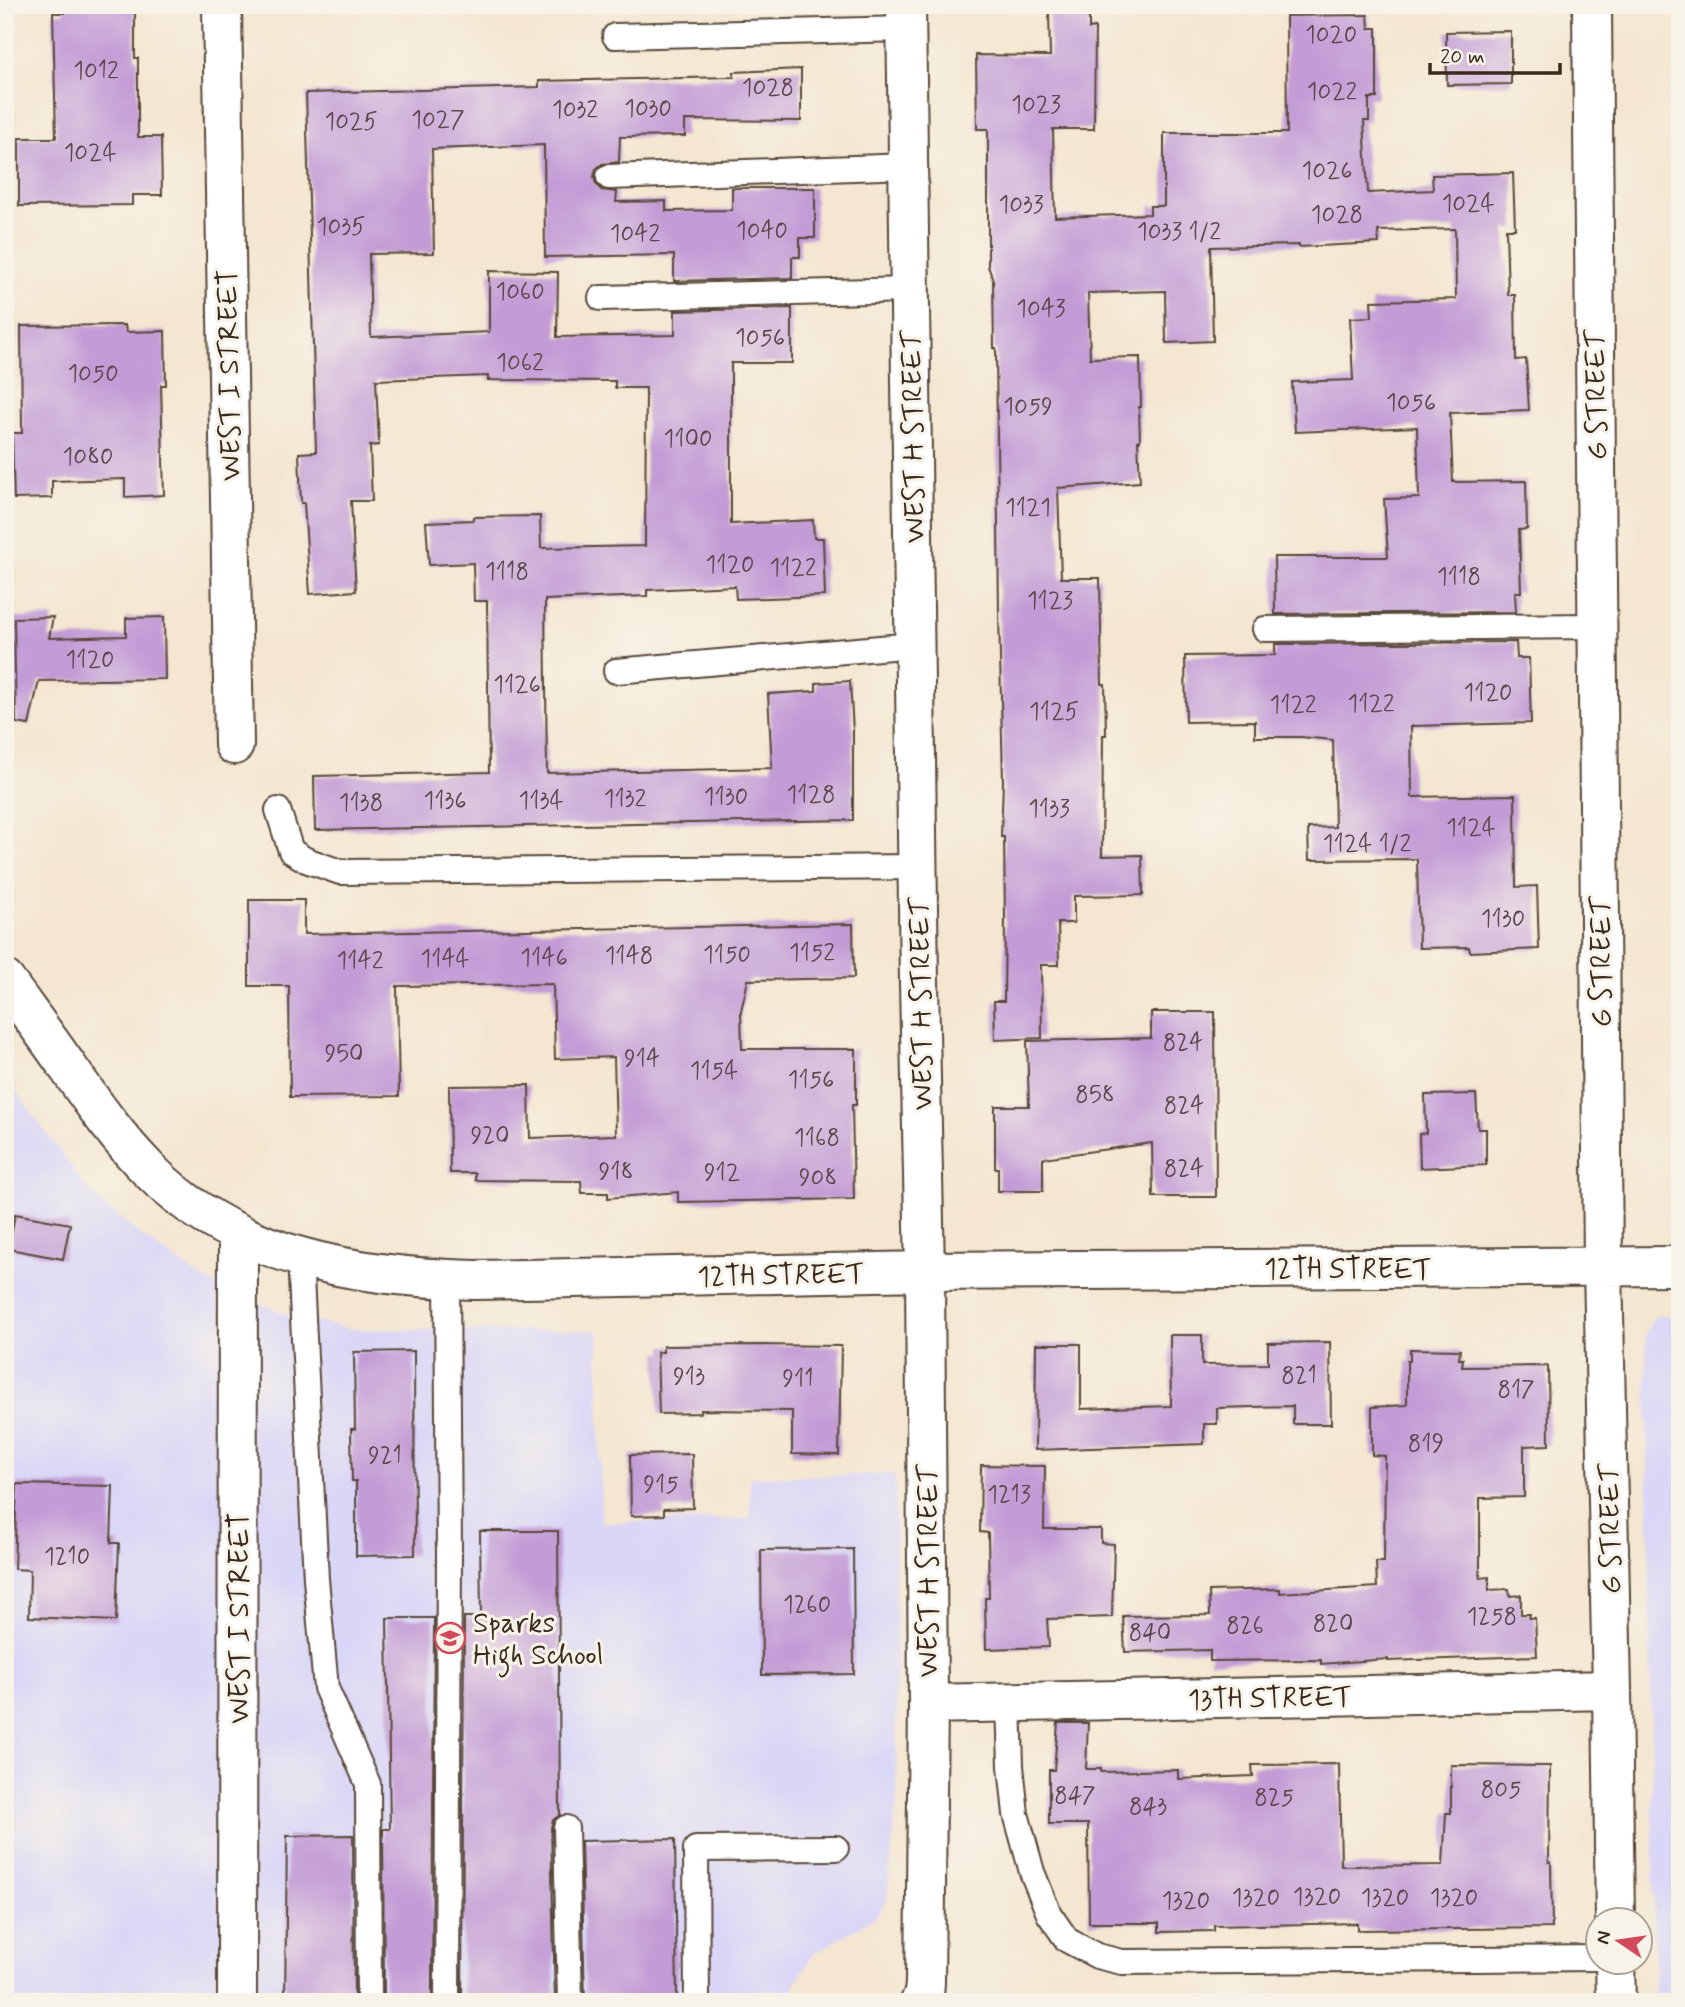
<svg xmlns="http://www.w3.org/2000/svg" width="1685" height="2007" viewBox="0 0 1685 2007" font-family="Mynerve,sans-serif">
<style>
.built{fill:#d9d6f7}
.building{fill:#c39cd6}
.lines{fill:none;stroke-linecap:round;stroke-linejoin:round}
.service-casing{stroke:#574639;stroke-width:28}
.minor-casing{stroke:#574639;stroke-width:42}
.service{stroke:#fff;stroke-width:24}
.minor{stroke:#fff;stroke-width:38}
.labels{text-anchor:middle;stroke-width:6;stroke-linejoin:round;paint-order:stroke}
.number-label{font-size:24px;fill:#5d464c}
.street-label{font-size:28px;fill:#3b2a1e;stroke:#f7f3e8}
.poi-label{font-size:28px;fill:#3b2a1e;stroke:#f7f3e8;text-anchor:start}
</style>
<rect width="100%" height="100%" fill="#f7f3e8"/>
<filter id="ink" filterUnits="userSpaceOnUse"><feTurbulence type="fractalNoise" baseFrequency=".0143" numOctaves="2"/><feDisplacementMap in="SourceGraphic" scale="14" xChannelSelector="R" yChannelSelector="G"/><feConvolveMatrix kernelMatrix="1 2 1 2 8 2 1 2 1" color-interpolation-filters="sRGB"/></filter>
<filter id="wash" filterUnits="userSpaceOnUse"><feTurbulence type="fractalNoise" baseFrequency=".00686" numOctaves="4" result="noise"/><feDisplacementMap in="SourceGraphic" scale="28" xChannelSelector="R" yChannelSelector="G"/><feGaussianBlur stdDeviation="1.57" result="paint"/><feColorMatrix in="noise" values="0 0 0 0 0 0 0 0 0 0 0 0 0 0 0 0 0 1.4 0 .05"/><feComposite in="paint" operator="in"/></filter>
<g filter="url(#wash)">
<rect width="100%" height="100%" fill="#f4e6d0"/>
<path class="built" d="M5,1076L91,1194L149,1242L205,1280L282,1313L348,1329L485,1331L598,1330L601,1523L750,1519V1477L895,1474L897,1797L887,1900L875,1917L813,1954L793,1988L792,2002H5Z
M1655,1316H1680V2002H1655L1646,1331Z"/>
<g id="blocks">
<path class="building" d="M64,5H135V58H138V137H161L162,195H132V205L19,206V138H56L53,13H64Z
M1089,11V29L1095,28L1094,129H1053L1055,217L1150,214V206H1164V133H1287L1286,16L1368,15L1369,28H1377V98H1369V121H1364L1368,193L1433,190L1432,175L1513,173L1515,229H1506L1508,295H1515L1516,360L1526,359L1529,410L1450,413L1453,482L1526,481L1527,529L1519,530L1521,592H1515L1516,612L1275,614L1274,557H1388L1384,499L1419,498L1417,427L1295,432L1292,382L1353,380L1350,318L1372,317L1371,301L1456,299L1455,229L1378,231L1379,243L1299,247V245L1211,247L1213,341L1166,343L1165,291L1088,293L1090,358L1140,357L1141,407H1139L1140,441H1138L1140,482L1058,488L1061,578H1100L1102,684H1105L1106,735H1103L1102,856L1142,855L1143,895L1074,896V923H1058L1059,965H1041L1042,1038L995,1040L994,1001H1004L1005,919L1004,837H1001L1003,782L999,614L996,348H994L993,280L988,266V129H977L976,55L1050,56L1049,12Z
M1511,31V84L1447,85L1446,32Z
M801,69V121L685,120V136L620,137L619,162L602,164L596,169L594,177L596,184L601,190L617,192L616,202L666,201V211L732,210V188H815V238H800V257H792V278L674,281V255L545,257L544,145L432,149L434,253L369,254L371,337L489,332V271L558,272L557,337L675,335V311L792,308V363H731V524L813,520L814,538H823L825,596L736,599L735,586L647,590V596L545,600L547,773L772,768L768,694L816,691V683L850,681L853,731V820L315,830L314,776L489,772L487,601H474L473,563L429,565L426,522L473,520V517L540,516L541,548L645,546L646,388H615V381L488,380V376L376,380L379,445L370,446L372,501H351L356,591L310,594L304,503H301L299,453L316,452L306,93L539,87V81L734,77V72Z
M125,325L126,332L165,331L166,385H161L164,495L125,497V479L52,481V498L14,499L12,433H22L21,326Z
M53,617L49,638L126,636V618L164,617L165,679L39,681L29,725L16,723L14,618Z
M1516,642L1517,658H1529L1531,723L1411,726L1412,797L1515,795L1516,887L1537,886L1539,949L1470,952L1469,947L1419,948L1417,859L1309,860L1308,828L1335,827L1333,740L1301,737H1255V721L1186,722L1185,656L1275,655V644Z
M249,900H304V934L853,924L854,978L748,980L741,1011L742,1049H856V1105H852L854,1199L678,1202V1192L608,1198V1193H582L581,1181L475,1180V1173H450L449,1086L529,1085L530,1138L616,1135L614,1057L555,1059L553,984L397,986L399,1096L290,1097L289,986H249Z
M1151,1012H1215L1216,1197H1153L1152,1143L1043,1158V1191H998V1168H995V1106H1029L1027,1041L1151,1038Z
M1476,1094L1478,1129H1486V1165L1420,1168L1419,1134L1426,1133L1425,1095Z
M15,1214L70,1224L63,1259L9,1249Z
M1170,1335H1202V1365L1268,1364V1343L1330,1342L1331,1424H1293V1406L1217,1408V1424H1204V1444L1035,1450L1036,1344H1081V1409L1171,1406Z
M757,1345L841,1346L839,1455L792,1454V1411L701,1410V1413L659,1414L657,1352H663V1346Z
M1410,1349L1460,1350L1459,1359H1463L1462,1367L1548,1366L1549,1445L1524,1446V1497L1480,1498V1578L1489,1577V1590L1509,1589L1510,1596L1521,1595V1614H1530L1529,1618H1535L1537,1656L1388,1661V1659L1321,1664V1660L1210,1661V1650L1125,1652L1123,1616L1210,1615L1209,1591L1280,1589V1593L1377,1587L1376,1562H1384L1385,1456L1372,1455V1407L1407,1405V1361H1410Z
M414,1351L415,1555L356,1556V1481H352L351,1429H355L354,1352Z
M692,1454L693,1508L664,1509V1515L631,1516L630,1455Z
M981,1465L1045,1466L1044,1529H1101V1543L1114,1544L1112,1617L1047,1619L1049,1647L986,1649L985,1598H989L988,1533L980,1532Z
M17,1484L113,1486L111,1543H119L116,1621L29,1617L30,1570L14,1569Z
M480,1531H558L560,1815L553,1820L551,1828L555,2002H462L464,1617H481Z
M853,1549L854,1674L762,1675L761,1550Z
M387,1618H434L432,2002H384L383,1829H390Z
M1058,1723H1088L1086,1769H1101V1772L1178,1770V1779L1253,1776L1252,1765L1339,1764L1341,1866L1443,1865L1446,1813H1451V1765L1550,1766L1549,1862H1551L1552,1928L1357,1930V1923L1214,1926V1931L1159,1932V1923H1089L1088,1824H1049V1770H1054Z
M353,1835L354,2002H285L287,1836Z
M675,1839L677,2002H585L581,1841Z"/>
</g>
</g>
<g filter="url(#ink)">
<use href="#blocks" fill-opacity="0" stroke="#574639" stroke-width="2"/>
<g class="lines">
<g class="service-casing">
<path id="service" d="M615,36L906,29
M609,177L908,166
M601,298L910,290
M1265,629L1598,626
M616,671L914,645
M278,810L291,851L306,860L340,872L917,867
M300,1257L316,1579L326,1688L368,1784L369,2002
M1009,1702L1011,1766L1016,1814L1032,1872L1049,1914L1067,1940L1097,1956L1122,1962L1598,1958
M566,1828L570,2002
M447,2002L449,1553L447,1279
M697,2002L696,1849L836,1848"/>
</g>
<g class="minor-casing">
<path id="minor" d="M222,5L234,745
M906,5L919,983L925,1271L928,1704L925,1983L924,1994L920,2002
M1592,5L1603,1266L1612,1690L1615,1920
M5,980C26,1009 47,1037 67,1066C93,1103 118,1139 150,1171C237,1258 357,1277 475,1280L925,1271L1680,1266
M928,1704L1612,1690
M1615,1962L1616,2002
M237,2002L238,1233"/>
</g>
<use href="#service" class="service"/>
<use href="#minor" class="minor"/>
</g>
</g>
<defs>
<g id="school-ring" transform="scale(1.575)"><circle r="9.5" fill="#f7f3e8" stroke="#d1495b" stroke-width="1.5"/><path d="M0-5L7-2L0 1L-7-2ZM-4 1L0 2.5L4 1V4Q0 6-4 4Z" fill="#d1495b"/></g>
</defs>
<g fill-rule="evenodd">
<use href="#school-ring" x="450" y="1638"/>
</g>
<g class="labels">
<g class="number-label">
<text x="1331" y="42">1020</text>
<text x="96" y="78">1012</text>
<text x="768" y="95">1028</text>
<text x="1332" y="99">1022</text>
<text x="1036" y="112">1023</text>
<text x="648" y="116">1030</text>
<text x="575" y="117">1032</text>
<text x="438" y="127">1027</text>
<text x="351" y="129">1025</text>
<text x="90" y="160">1024</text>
<text x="1327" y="178">1026</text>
<text x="1468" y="211">1024</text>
<text x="1021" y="212">1033</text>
<text x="1337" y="222">1028</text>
<text x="341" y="234">1035</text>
<text x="762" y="238">1040</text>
<text x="1179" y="239">1033 1/2</text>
<text x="635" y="241">1042</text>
<text x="520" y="299">1060</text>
<text x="1041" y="316">1043</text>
<text x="760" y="345">1056</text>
<text x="520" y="370">1062</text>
<text x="93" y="381">1050</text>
<text x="1411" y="410">1056</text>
<text x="1028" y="414">1059</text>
<text x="688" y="446">1100</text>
<text x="88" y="464">1080</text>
<text x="1028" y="515">1121</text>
<text x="730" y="572">1120</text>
<text x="793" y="575">1122</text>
<text x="507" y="579">1118</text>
<text x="1459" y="584">1118</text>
<text x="1050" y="608">1123</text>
<text x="90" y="667">1120</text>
<text x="517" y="692">1126</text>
<text x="1488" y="700">1120</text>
<text x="1371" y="711">1122</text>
<text x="1293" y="712">1122</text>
<text x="1054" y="719">1125</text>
<text x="811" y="802">1128</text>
<text x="726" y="804">1130</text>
<text x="625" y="806">1132</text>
<text x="445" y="808">1136</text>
<text x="541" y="808">1134</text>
<text x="361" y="810">1138</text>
<text x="1049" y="816">1133</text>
<text x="1471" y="835">1124</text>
<text x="1367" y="851">1124 1/2</text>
<text x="1503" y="926">1130</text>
<text x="812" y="960">1152</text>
<text x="727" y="962">1150</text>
<text x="629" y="963">1148</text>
<text x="544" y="965">1146</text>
<text x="445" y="966">1144</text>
<text x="360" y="968">1142</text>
<text x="1183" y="1050">824</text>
<text x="344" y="1061">950</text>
<text x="642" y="1066">914</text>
<text x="714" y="1078">1154</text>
<text x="811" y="1087">1156</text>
<text x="1095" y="1102">858</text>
<text x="1184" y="1113">824</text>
<text x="490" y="1143">920</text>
<text x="817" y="1145">1168</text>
<text x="1184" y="1176">824</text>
<text x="616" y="1179">918</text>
<text x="722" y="1180">912</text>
<text x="818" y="1185">908</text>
<text x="1299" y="1383">821</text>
<text x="689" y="1384">913</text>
<text x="798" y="1386">911</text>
<text x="1516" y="1397">817</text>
<text x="1426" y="1451">819</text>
<text x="385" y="1463">921</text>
<text x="661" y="1492">915</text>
<text x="1009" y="1502">1213</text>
<text x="67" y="1564">1210</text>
<text x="807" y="1612">1260</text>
<text x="1492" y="1624">1258</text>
<text x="1333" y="1631">820</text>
<text x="1245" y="1633">826</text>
<text x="1150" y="1640">840</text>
<text x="1501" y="1797">805</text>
<text x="1075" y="1803">847</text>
<text x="1274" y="1805">825</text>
<text x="1148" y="1814">843</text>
<text x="1317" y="1904">1320</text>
<text x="1256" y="1905">1320</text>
<text x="1385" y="1905">1320</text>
<text x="1454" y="1905">1320</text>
<text x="1186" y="1908">1320</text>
</g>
<g class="street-label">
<text transform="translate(228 375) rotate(-91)" y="10">WEST I STREET</text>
<text transform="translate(1595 395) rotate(-91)" y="10">G STREET</text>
<text transform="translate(912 437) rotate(-91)" y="10">WEST H STREET</text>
<text transform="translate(1600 962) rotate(-90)" y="10">G STREET</text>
<text transform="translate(920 1004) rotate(-91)" y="10">WEST H STREET</text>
<text x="1348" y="1278">12TH STREET</text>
<text transform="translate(781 1274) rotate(-1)" y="10">12TH STREET</text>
<text transform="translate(1609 1529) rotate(-91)" y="10">G STREET</text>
<text transform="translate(927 1571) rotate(-90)" y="10">WEST H STREET</text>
<text transform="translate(238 1618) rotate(-90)" y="10">WEST I STREET</text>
<text transform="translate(1270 1697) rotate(-1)" y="10">13TH STREET</text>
</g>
<g class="poi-label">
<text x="473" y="1632">Sparks<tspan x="473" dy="32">High School</tspan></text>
</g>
</g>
<rect width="1685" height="2007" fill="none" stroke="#f7f3e8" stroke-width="28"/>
<g transform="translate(1619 1941) rotate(283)"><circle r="33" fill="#f7f3e8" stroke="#aca397" stroke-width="2"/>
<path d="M0-5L12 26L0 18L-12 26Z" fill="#d1495b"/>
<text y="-10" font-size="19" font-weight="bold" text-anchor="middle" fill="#3b2a1e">N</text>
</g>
<path d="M1430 63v10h130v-10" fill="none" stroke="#3b2a1e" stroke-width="3.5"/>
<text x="1440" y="63" font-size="21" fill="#3b2a1e" stroke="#f7f3e8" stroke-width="5" paint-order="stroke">20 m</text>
</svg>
